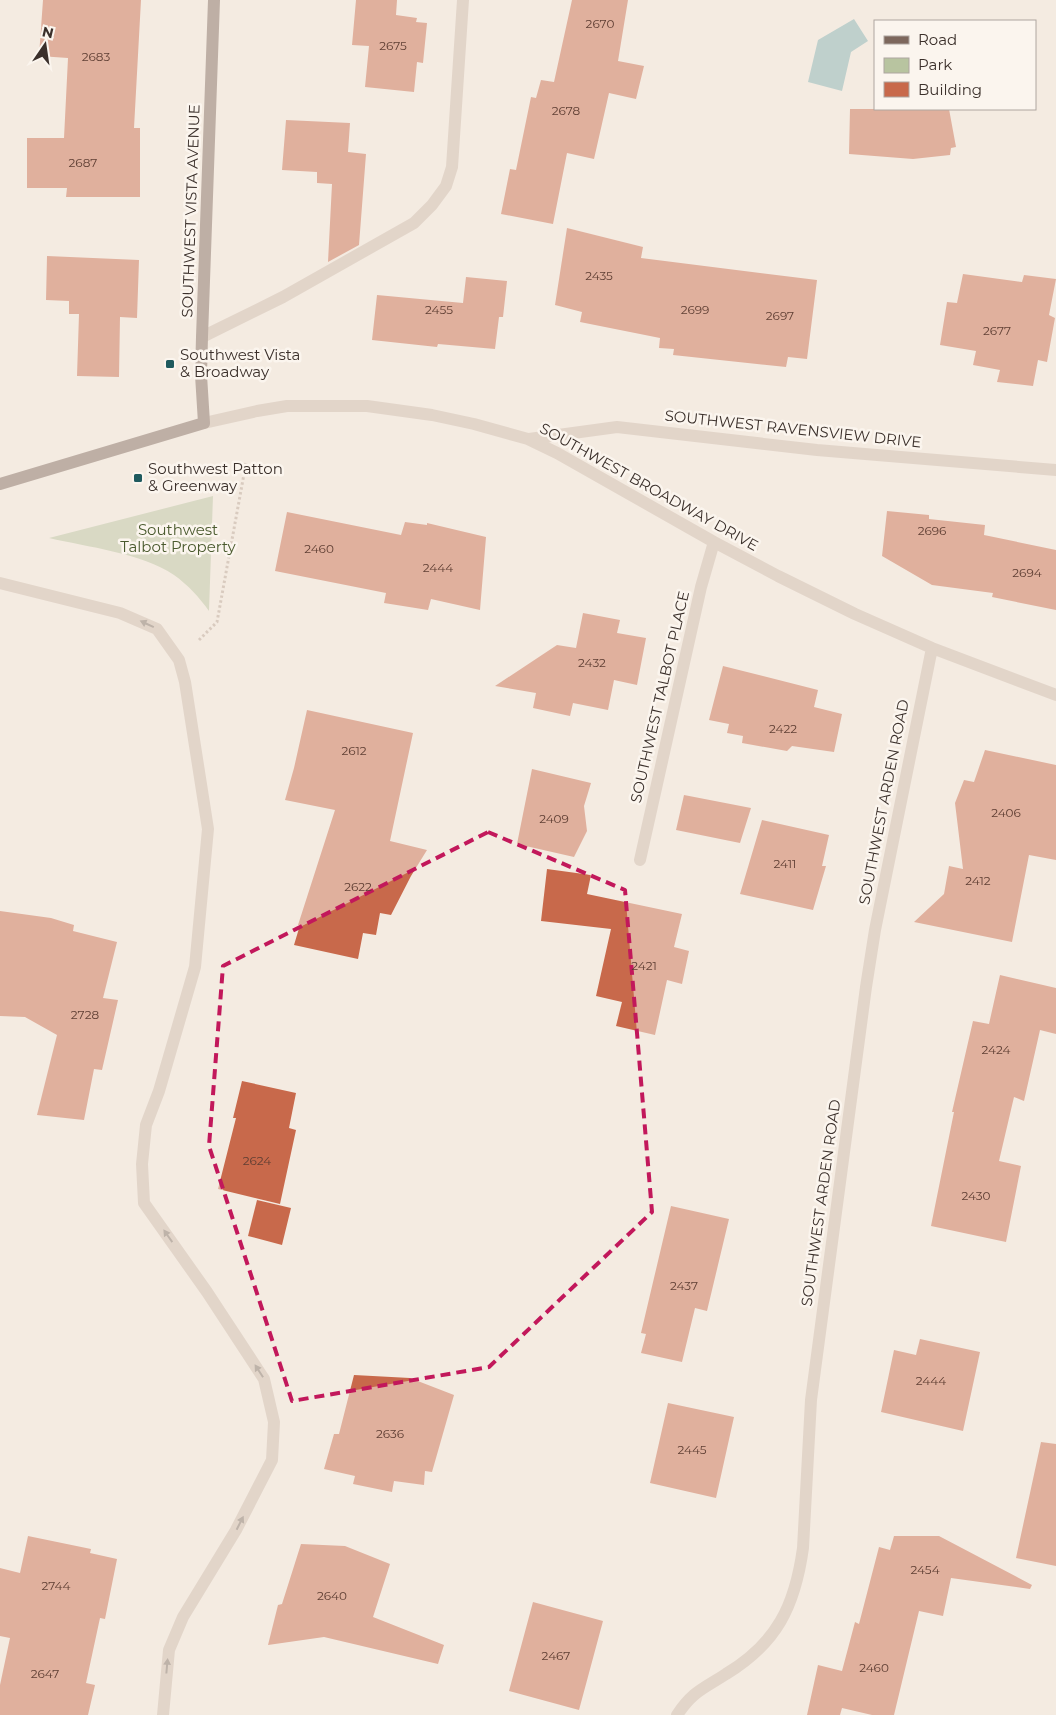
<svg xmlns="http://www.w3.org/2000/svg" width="1056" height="1715" viewBox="0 0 1056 1715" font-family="Montserrat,sans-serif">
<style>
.green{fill:#b8c4a0}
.water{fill:#7fb0b2}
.building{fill:#c8694b}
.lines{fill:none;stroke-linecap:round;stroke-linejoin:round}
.path{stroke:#b9a596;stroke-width:3;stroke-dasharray:2.5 2.5;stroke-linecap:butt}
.minor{stroke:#cdbbac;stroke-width:12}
.major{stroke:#7d675c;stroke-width:12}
.oneway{fill:#7d6f65}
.marked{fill:none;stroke:#c2185b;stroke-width:4;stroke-dasharray:10 6;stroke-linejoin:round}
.poi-dot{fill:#1f5a5e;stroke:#fbf5ee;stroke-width:2}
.labels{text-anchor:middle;stroke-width:5;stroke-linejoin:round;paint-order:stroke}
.number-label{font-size:12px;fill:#5e3e33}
.street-label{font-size:15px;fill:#3b302b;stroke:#fbf5ee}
.poi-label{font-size:15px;fill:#3b302b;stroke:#fbf5ee;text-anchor:start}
.park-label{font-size:15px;fill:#4a5a2e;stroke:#fbf5ee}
</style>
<rect width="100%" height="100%" fill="#f4ebe1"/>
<path class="green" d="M213,496L209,611C199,597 188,585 174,575C142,553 87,547 49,538Z"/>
<path class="water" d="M854,19L868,41L851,52L842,91L808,82L818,40Z"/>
<path class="building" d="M43,0H141L134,128H140V197H66L67,188H27V138H64L68,58L39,56Z
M356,0H397L396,15L417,18L416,22L427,23L423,63L417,62L414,92L365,87L369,46L352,45Z
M572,0H628L618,61L644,66L636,99L609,93L594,159L567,153L553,224L501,214L510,169L516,170L531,97L536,98L541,80L554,82Z
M850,109H949L956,147L951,148L950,155L913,159L849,154Z
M286,120L350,123L348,152L366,154L359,245L328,262L332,184L317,183V172L282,170Z
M567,228L643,247L641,258L817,280L807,359L788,357L786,367L673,355L674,349L659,348L660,338L580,322L582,312L555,305Z
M47,256L139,260L137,318L120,317L119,377L77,376L79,314H69V301L46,300Z
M963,274L1022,282L1024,275L1056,279L1049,315L1055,318L1047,362L1038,360L1033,386L997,382L1000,370L973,365L976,351L940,345L947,302L957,303Z
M466,277L507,281L503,317H499L495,349L438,344L437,347L372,340L377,295L463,303Z
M887,511L929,515V519L985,525L984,535L1056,550V610L992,597L993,593L932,585L882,556Z
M287,512L401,535L405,522L427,525V523L486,537L480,610L431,599L428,610L384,603L386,593L275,571Z
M583,613L620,620L617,633L646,638L637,685L614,680L608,710L573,703L570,716L533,708L536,693L495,686L557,645L576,648Z
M723,666L818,690L814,707L842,714L834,752L792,746L787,751L742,743L743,736L727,733L729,724L709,720Z
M307,710L413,733L390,841L427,850L411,876L391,915L380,913L376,935L363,933L358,959L294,945L300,925H298L335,810L285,800L294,768Z
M985,750L1056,765V860L1029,855L1012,942L914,922L944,894L949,866L963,869L955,803L964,780L974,782Z
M532,769L591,783L584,806L587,831L574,857L517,844Z
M684,795L751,808L740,843L676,830Z
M762,820L829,835L822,866H826L813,910L740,894Z
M547,869L591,875L587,894L682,914L674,947L689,951L682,984L667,980L655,1035L616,1026L622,1002L596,996L611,929L541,921Z
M0,911L51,918L74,925L73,931L117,942L103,998L118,1000L102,1070L94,1069L84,1120L37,1115L57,1035L25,1017L0,1016Z
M1000,975L1056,988V1034L1040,1030L1024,1101L1014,1097L999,1161L1021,1166L1006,1242L931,1226L954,1112H952L973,1021L989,1024Z
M242,1081L296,1093L289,1128L296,1130L280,1204L218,1189L236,1118H233Z
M257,1200L291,1208L282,1245L248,1236Z
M671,1206L729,1219L707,1311L695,1308L682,1362L641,1353L646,1334L641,1333Z
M920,1339L980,1352L963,1431L881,1412L894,1350L916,1355Z
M354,1375L410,1378L454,1395L432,1472L425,1471L424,1485L394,1481L392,1492L353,1484L355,1476L324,1469L334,1434H339Z
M668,1403L734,1417L716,1498L650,1483Z
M1041,1442L1056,1444V1566L1016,1558Z
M28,1536L91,1549L90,1553L117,1559L105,1619L100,1618L86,1683L95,1685L88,1715H0V1685L10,1638L0,1636V1568L20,1573Z
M894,1536H939L1032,1585L1030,1589L951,1578L943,1616L919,1611L894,1715H872L842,1708L840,1715H807L818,1665L842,1671L855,1622L859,1624L879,1547L890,1550Z
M301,1544L345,1546L390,1564L373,1617L444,1645L438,1664L324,1637L268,1645L278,1605L282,1604Z
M533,1602L603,1621L579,1710L509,1691Z"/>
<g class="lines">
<path class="path" d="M199,640L217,622L246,463"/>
<path class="minor" d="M202,337L283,297L414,223L432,205L446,186L452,167L463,0
M204,423L257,411L287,406H367L432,415L474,424L528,439L557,453L714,542L778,576L855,614L932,648L1056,695
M529,439L617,427L817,450L1056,470
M0,583L120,613L157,629L179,660L185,682L208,829L195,967L159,1091L146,1125L142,1164L144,1203L207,1292L264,1379L274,1422L272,1460L236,1530L183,1617L169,1650L163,1715
M640,860L701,587L714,542
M677,1715C693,1691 703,1689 726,1674C777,1643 795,1606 803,1548L811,1400L866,987L875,930L932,648"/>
<path class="major" d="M0,484L204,423L201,375L202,337L214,0"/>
</g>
<defs><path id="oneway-solid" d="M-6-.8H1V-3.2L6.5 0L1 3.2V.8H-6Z" transform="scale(1.25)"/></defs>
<g class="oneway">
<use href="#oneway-solid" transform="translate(147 624) rotate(-155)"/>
<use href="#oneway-solid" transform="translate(168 1236) rotate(-125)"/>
<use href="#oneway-solid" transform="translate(259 1371) rotate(-123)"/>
<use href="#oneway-solid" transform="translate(240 1523) rotate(-63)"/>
<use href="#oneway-solid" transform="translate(167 1666) rotate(-85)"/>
</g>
<path d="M0 0H1056V1715H0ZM488,832L625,890L652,1212L489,1367L292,1401L209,1146L223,966Z" fill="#f4ebe1" fill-opacity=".55" fill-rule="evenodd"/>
<path class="marked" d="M488,832L625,890L652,1212L489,1367L292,1401L209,1146L223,966Z"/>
<g class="poi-dot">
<rect x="165" y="359" width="10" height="10" rx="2.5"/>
<rect x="133" y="473" width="10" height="10" rx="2.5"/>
</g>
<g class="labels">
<g class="number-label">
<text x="600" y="28">2670</text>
<text x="393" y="50">2675</text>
<text x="96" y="61">2683</text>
<text x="566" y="115">2678</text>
<text x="83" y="167">2687</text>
<text x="599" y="280">2435</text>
<text x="439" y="314">2455</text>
<text x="695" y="314">2699</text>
<text x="780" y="320">2697</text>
<text x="997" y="335">2677</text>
<text x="932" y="535">2696</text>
<text x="319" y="553">2460</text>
<text x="438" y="572">2444</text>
<text x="1027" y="577">2694</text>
<text x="592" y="667">2432</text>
<text x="783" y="733">2422</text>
<text x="354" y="755">2612</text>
<text x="1006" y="817">2406</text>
<text x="554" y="823">2409</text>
<text x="785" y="868">2411</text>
<text x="978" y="885">2412</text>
<text x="358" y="891">2622</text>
<text x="644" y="970">2421</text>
<text x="85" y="1019">2728</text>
<text x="996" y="1054">2424</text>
<text x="257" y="1165">2624</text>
<text x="976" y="1200">2430</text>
<text x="684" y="1290">2437</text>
<text x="931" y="1385">2444</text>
<text x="390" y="1438">2636</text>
<text x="692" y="1454">2445</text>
<text x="925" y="1574">2454</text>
<text x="56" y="1590">2744</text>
<text x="332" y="1600">2640</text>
<text x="556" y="1660">2467</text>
<text x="874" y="1672">2460</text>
<text x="45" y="1678">2647</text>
</g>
<g class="street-label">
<text transform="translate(191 211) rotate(-88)" y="5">SOUTHWEST VISTA AVENUE</text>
<text transform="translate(793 429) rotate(6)" y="5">SOUTHWEST RAVENSVIEW DRIVE</text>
<text transform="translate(649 487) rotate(29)" y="5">SOUTHWEST BROADWAY DRIVE</text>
<text transform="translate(660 697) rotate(-77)" y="5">SOUTHWEST TALBOT PLACE</text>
<text transform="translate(884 802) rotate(-79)" y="5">SOUTHWEST ARDEN ROAD</text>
<text transform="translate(821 1203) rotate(-82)" y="5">SOUTHWEST ARDEN ROAD</text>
</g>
<g class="poi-label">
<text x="180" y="360">Southwest Vista<tspan x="180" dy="17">&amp; Broadway</tspan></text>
<text x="148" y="474">Southwest Patton<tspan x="148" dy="17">&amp; Greenway</tspan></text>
</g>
<g class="park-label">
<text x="178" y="535">Southwest<tspan x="178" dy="17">Talbot Property</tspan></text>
</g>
</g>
<rect x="874" y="20" width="162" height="90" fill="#fbf5ee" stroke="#aea6a0"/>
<rect x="884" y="36" width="25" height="8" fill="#7d675c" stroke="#aea6a0"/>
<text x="918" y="45" font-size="15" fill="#3b302b">Road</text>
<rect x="884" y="58" width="25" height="15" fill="#b8c4a0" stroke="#aea6a0"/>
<text x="918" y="70" font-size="15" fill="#3b302b">Park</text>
<rect x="884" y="82" width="25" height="15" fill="#c8694b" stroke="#aea6a0"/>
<text x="918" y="95" font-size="15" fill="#3b302b">Building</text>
<g transform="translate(45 45) rotate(13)" stroke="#fbf5ee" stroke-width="4" paint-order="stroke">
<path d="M0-4L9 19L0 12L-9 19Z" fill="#3b302b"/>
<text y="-8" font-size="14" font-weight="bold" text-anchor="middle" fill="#3b302b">N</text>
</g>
</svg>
